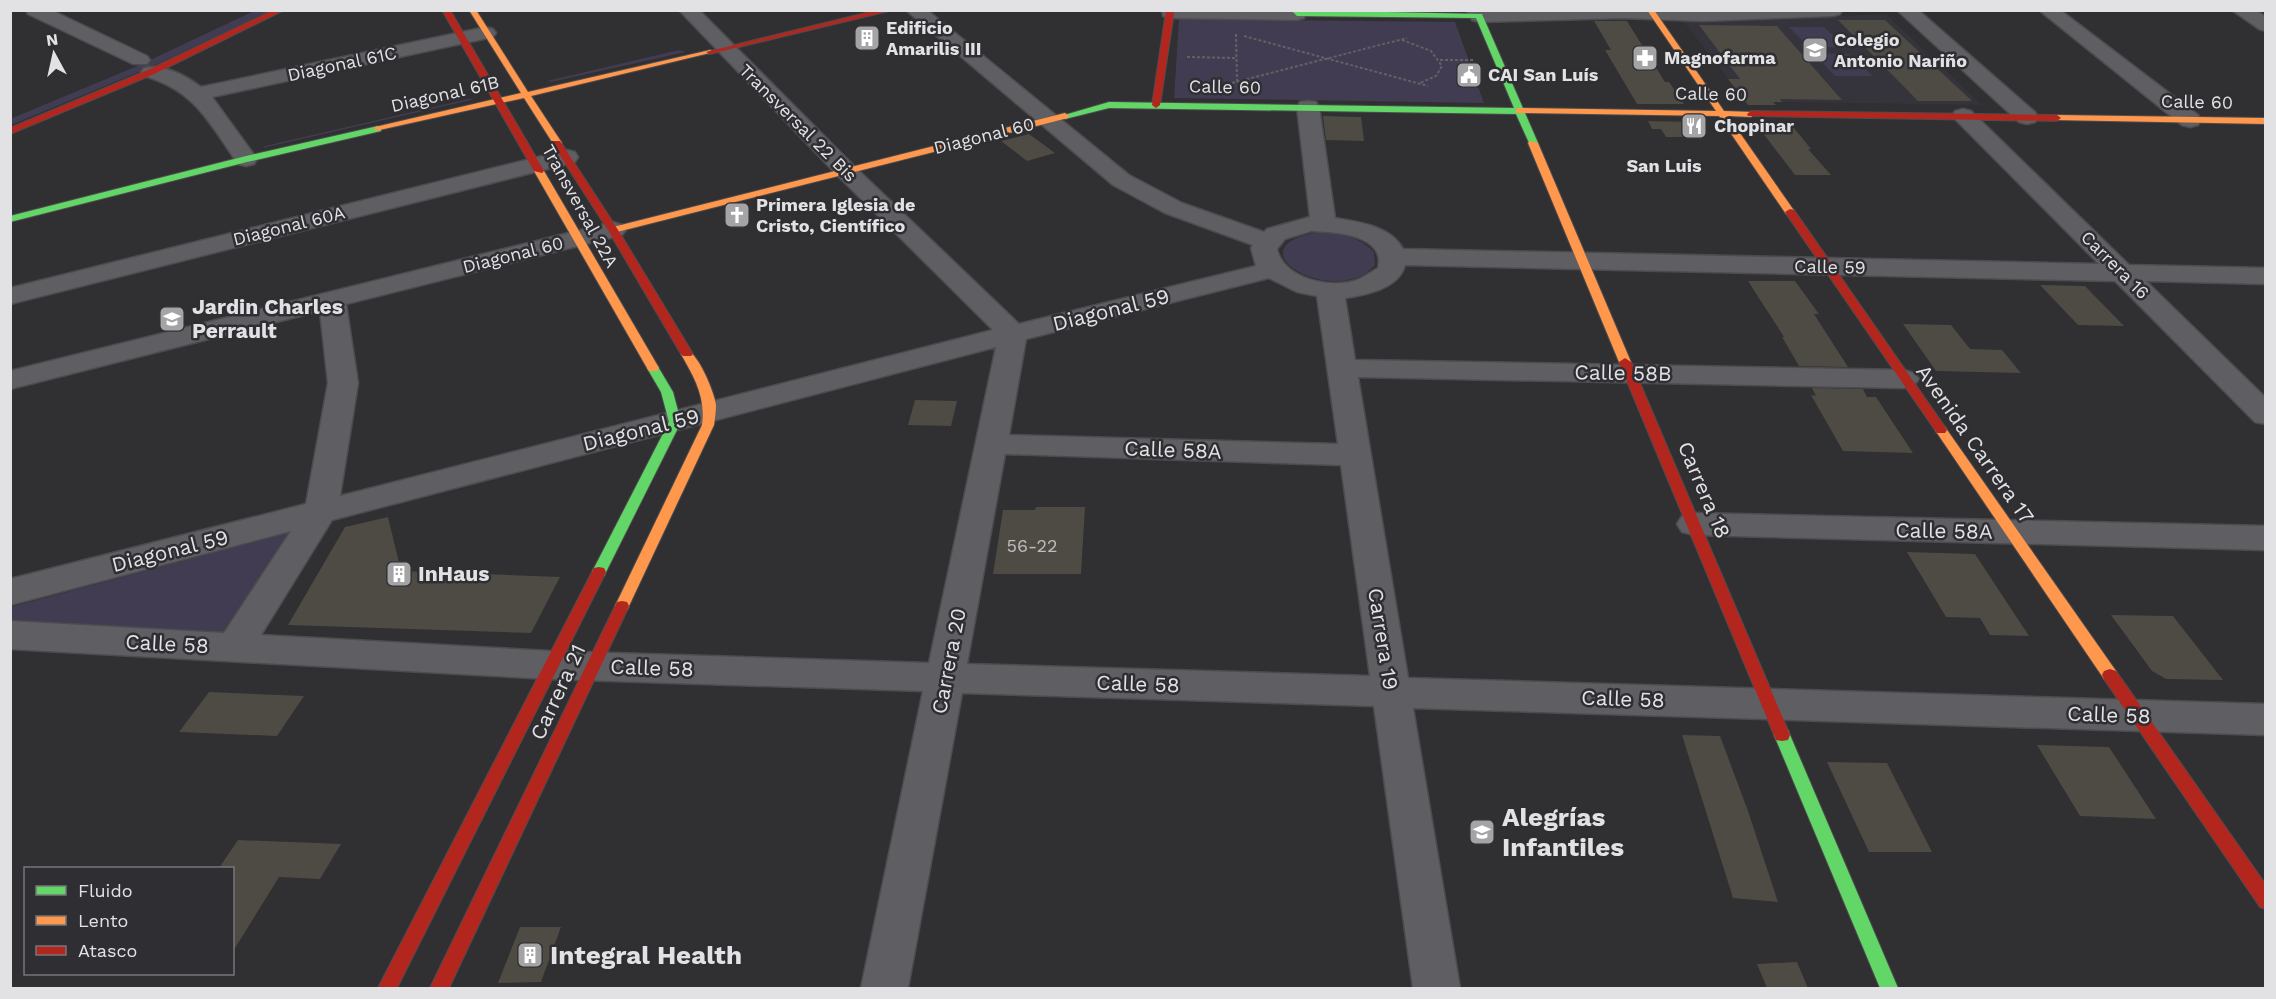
<svg xmlns="http://www.w3.org/2000/svg" width="2276" height="999" viewBox="0 0 2276 999" font-family="'Work Sans',sans-serif">
<style>
.built{fill:#35333c}
.green{fill:#413c51}
.building{fill:#4d4b43}
.lines{fill:none;stroke-linecap:round;stroke-linejoin:round}
.street-casing{stroke:#4c4b4e;stroke-width:3}
.fast-casing{stroke:#4c4b4e;stroke-width:2}
.slow-casing{stroke:#4c4b4e;stroke-width:2}
.jam-casing{stroke:#4c4b4e;stroke-width:2}
.path{stroke:#626165;stroke-width:2;stroke-dasharray:3 2;stroke-linecap:butt}
.street{fill:#5f5e63;fill-rule:evenodd}
.fast{fill:#63d668;fill-rule:evenodd}
.slow{fill:#ff974d;fill-rule:evenodd}
.jam{fill:#b3261e;fill-rule:evenodd}
.labels{text-anchor:middle;stroke-width:5;stroke-linejoin:round;paint-order:stroke}
.far-poi-label{font-size:18px;font-weight:bold;fill:#e2e1e4;stroke:#2f2e32;text-anchor:start}
.far-street-label{font-size:18px;fill:#e2e1e4;stroke:#2f2e32}
.far-neighbourhood-label{font-size:18px;font-weight:bold;fill:#e2e1e4;stroke:#2f2e32}
.number-label{font-size:18px;fill:#bdbcbc}
.poi-label{font-size:21px;font-weight:bold;fill:#e2e1e4;stroke:#2f2e32;text-anchor:start}
.street-label{font-size:21px;fill:#e2e1e4;stroke:#2f2e32}
.near-poi-label{font-size:26px;font-weight:bold;fill:#e2e1e4;stroke:#2f2e32;text-anchor:start}
</style>
<rect width="100%" height="100%" fill="#302f31"/>
<path class="built" d="M1886,14L1982,105L1782,102L1762,79H1728L1684,22Z"/>
<path class="green" d="M254,11H271L146,69L11,125L10,119L135,67Z
M1179,19L1455,22L1484,103L1174,98Z
M1789,27H1824L1845,47H1809Z
M679,50L686,52L551,82L547,81Z
M1814,53L1850,54L1873,76H1835Z
M468,99H475L263,148L265,146Z
M1313,233C1335,232 1358,235 1374,252L1375,265C1338,309 1231,251 1313,233Z
M291,532L222,634L11,625V607Z"/>
<path class="building" d="M1838,20H1885L1972,101H1918Z
M1594,21H1627L1665,82H1669L1684,104H1637L1605,50H1611Z
M1699,25L1777,26L1842,100L1780,99L1782,102H1773L1776,105H1748L1728,79H1740Z
M1323,116L1361,117L1364,141L1326,140Z
M1648,121L1695,122L1702,137H1666L1661,129H1652Z
M1762,123H1790L1811,149H1808L1831,175H1795L1756,124L1763,125Z
M1029,134L1055,153L1027,161L1001,141Z
M1748,281H1795L1819,314H1814L1848,367L1799,366L1782,337H1784Z
M2040,285L2085,286L2124,326L2078,325Z
M1903,324L1951,325L1970,349L2002,350L2021,373L1936,371Z
M1812,388L1863,389L1867,397H1876L1913,453L1843,451L1811,395L1816,396Z
M915,400L957,401L951,426L908,425Z
M1036,507H1085L1081,574H993L1003,510H1035Z
M388,517L401,571L560,577L531,633L288,625L345,527Z
M1907,552L1975,554L2029,636L1990,635L1980,618L1946,617Z
M2111,615L2173,616L2223,680L2166,679L2152,671Z
M209,692L304,696L277,736L179,732Z
M1682,735L1720,736L1748,811L1778,902L1733,898Z
M2037,745L2109,747L2156,819L2080,816Z
M1827,762L1887,763L1932,852H1869Z
M238,840L341,844L320,879L279,877L232,953V868H219Z
M520,927H561L541,982L498,983Z
M1797,962L1808,988H1767L1757,964Z"/>
<g class="lines">
<g class="street-casing">
<path id="street" d="M26,10H51L147,56L150,60L147,64H133L28,14Z
M679,10H699L854,166L1019,324L1256,266L1251,248L1253,245L1165,213L1113,185L906,10H927L1129,175L1182,203L1264,232L1267,229L1310,217L1297,107L1300,102L1308,101L1316,102L1319,107L1335,218C1359,222 1391,226 1403,249L2099,264L1952,116L1955,111L1963,109L1971,111L2129,265L2266,268V284L2146,281L2266,398V424L2255,422L2115,281L1405,265C1399,289 1365,295 1345,298L1355,360L1904,370L1914,373L1919,379L1914,385L1904,388L1358,377L1408,678L2266,704V735L1413,708L1460,988H1413L1374,706L962,693L908,988H861L923,691L550,679L10,649V621L224,633L291,531L10,605V579L306,504L328,383L320,311L10,389V371L613,222L622,225L626,230L622,235L346,304L358,383L340,496L993,330L838,176ZM1311,231C1334,232 1386,234 1378,268C1371,272 1364,277 1357,280C1330,289 1284,279 1277,249L1285,239ZM1269,278L1297,292L1317,296L1338,444L1009,435L1026,339ZM996,347L929,663L550,651L261,635L332,520ZM1005,454L1341,465L1370,676L967,664Z
M1162,10H1304L1306,14L1304,18L1297,20L1170,18L1163,16Z
M1466,10H1842L1840,14L1833,16L1702,21L1622,18L1479,22L1472,20Z
M1897,10H1918L2035,112L2038,117L2035,122L2027,124L2019,122Z
M2039,10H2060L2198,115L2201,120L2198,125L2190,127L2182,125Z
M2232,10H2255L2266,17V31L2259,29Z
M486,27L493,29L496,33L493,37L212,97L257,159L254,164L246,166L238,164C210,124 195,90 144,76L141,72L144,68C163,63 186,76 201,87Z
M567,150L575,152L578,157L575,162L10,304V288Z
M1694,513L2266,526V550L1694,535L1682,532L1677,524L1682,516Z"/>
</g>
<g class="fast-casing">
<path id="fast" d="M1291,10L1482,14L1538,143L1530,145L1516,114L1109,108L1065,119L1061,116L1109,102L1514,108L1476,18L1297,16Z
M378,126L381,127V131L247,162L10,222V216L246,156Z
M653,364L657,365L673,392L681,422L604,576H594L592,572L669,422L661,392L647,368Z
M1782,729L1788,730L1790,735L1898,988H1880L1774,735L1776,730Z"/>
</g>
<g class="slow-casing">
<path id="slow" d="M469,10H476L528,92L710,50L714,52L531,96L562,143L557,146L554,145L524,98L375,131V127L521,93Z
M1647,10H1654L1724,111L1754,112L1755,114L1751,117L1728,116L1795,212L1794,214H1786L1719,116L1516,113V109L1519,108L1716,111Z
M1065,113L1069,116L1068,118L613,233L608,230L609,228Z
M2057,115L2266,118V124L2054,120V116Z
M1530,141L1538,143L1631,362L1629,365L1625,366L1619,362L1528,143Z
M539,168L544,171L659,368L657,371H649L647,368L534,171Z
M687,350C699,355 714,392 716,405C716,412 715,418 714,425L629,606L627,610H617L615,606L702,425C706,397 694,377 681,354Z
M1941,426L1945,427L2116,671L2118,675L2116,679L2110,681L2104,679L1935,430Z"/>
</g>
<g class="jam-casing">
<path id="jam" d="M274,10H284L154,74L10,134V128L148,70Z
M442,10H450L544,171L542,173L534,171Z
M878,10H893L710,54L706,52Z
M1165,10L1174,12L1160,105L1156,108L1152,105L1166,12Z
M1751,111L2057,115L2061,118L2057,121L1748,116L1747,114Z
M554,141H560L618,230L693,354L691,356H683L681,354L608,230L552,143Z
M1790,209L1794,210L1945,427L1947,430L1945,433H1937L1785,212Z
M1625,358L1631,362L1790,735L1788,740L1782,741L1776,740L1774,735L1619,362Z
M599,567L604,568L606,572L397,988H378L592,572L594,568Z
M622,601L627,602L629,606L449,988H430L615,606L617,602Z
M2110,669L2116,671L2266,885V909L2260,907L2104,679L2102,675L2104,671Z"/>
</g>
<path class="path" d="M1236,34L1237,82
M1244,36L1428,86
M1402,40L1431,51L1442,66L1436,76L1420,83
M1187,57L1237,58
M1440,60H1473
M1232,83L1407,38"/>
<use href="#street" class="street"/>
<use href="#fast" class="fast"/>
<use href="#slow" class="slow"/>
<use href="#jam" class="jam"/>
</g>
<defs>
<g id="building-square" transform="scale(1.35)"><rect x="-9" y="-9" width="18" height="18" rx="4" fill="#a4a3a5" stroke="#2f2e32"/><path d="M-4-6H4V6H1V3H-1V6H-4ZM-2.5-4.3h1.7v1.8h-1.7ZM.8-4.3h1.7v1.8H.8ZM-2.5-1h1.7V.8h-1.7ZM.8-1h1.7V.8H.8Z" fill="#fff"/></g>
<g id="school-square" transform="scale(1.35)"><rect x="-9" y="-9" width="18" height="18" rx="4" fill="#a4a3a5" stroke="#2f2e32"/><path d="M0-5L7-2L0 1L-7-2ZM-4 1L0 2.5L4 1V4Q0 6-4 4Z" fill="#fff"/></g>
<g id="pharmacy-square" transform="scale(1.35)"><rect x="-9" y="-9" width="18" height="18" rx="4" fill="#a4a3a5" stroke="#2f2e32"/><path d="M-2-6h4v4h4v4h-4v4h-4v-4h-4v-4h4Z" fill="#fff"/></g>
<g id="civic-square" transform="scale(1.35)"><rect x="-9" y="-9" width="18" height="18" rx="4" fill="#a4a3a5" stroke="#2f2e32"/><path d="M-.6-6.5H3V-4.5H.6V-3L4-1V1h2V6H-6V1h2V-1L-.6-3ZM-1.2 2.5V6h2.4V2.5Z" fill="#fff"/></g>
<g id="restaurant-square" transform="scale(1.35)"><rect x="-9" y="-9" width="18" height="18" rx="4" fill="#a4a3a5" stroke="#2f2e32"/><path d="M-5-6h1v4h1v-4h1v4h1v-4h1v5L-1.5 .5V6h-2V.5L-5-1ZM5-6V6H3V1.5H1.5Q1.5-4 5-6Z" fill="#fff"/></g>
<g id="church-square" transform="scale(1.35)"><rect x="-9" y="-9" width="18" height="18" rx="4" fill="#a4a3a5" stroke="#2f2e32"/><path d="M-1.2-6h2.4v3.5h3.3v2.4h-3.3V6h-2.4V-.1h-3.3v-2.4h3.3Z" fill="#fff"/></g>
</defs>
<g fill-rule="evenodd">
<use href="#building-square" x="867" y="38"/>
<use href="#school-square" x="1815" y="50"/>
<use href="#pharmacy-square" x="1645" y="58"/>
<use href="#civic-square" x="1469" y="75"/>
<use href="#restaurant-square" x="1694" y="126"/>
<use href="#church-square" x="737" y="215"/>
<use href="#school-square" x="172" y="319"/>
<use href="#building-square" x="399" y="574"/>
<use href="#school-square" x="1482" y="832"/>
<use href="#building-square" x="530" y="955"/>
</g>
<g class="labels">
<g class="far-poi-label">
<text x="886" y="34">Edificio<tspan x="886" dy="21">Amarilis III</tspan></text>
<text x="1834" y="46">Colegio<tspan x="1834" dy="21">Antonio Nariño</tspan></text>
<text x="1664" y="64">Magnofarma</text>
<text x="1488" y="81">CAI San Luís</text>
<text x="1714" y="132">Chopinar</text>
<text x="756" y="211">Primera Iglesia de<tspan x="756" dy="21">Cristo, Científico</tspan></text>
</g>
<g class="far-street-label">
<text transform="translate(342 64) rotate(-12)" y="6">Diagonal 61C</text>
<text transform="translate(1225 87) rotate(1)" y="6">Calle 60</text>
<text transform="translate(445 94) rotate(-13)" y="6">Diagonal 61B</text>
<text transform="translate(1711 94) rotate(1)" y="6">Calle 60</text>
<text transform="translate(2197 102) rotate(1)" y="6">Calle 60</text>
<text transform="translate(798 123) rotate(45)" y="6">Transversal 22 Bis</text>
<text transform="translate(984 136) rotate(-14)" y="6">Diagonal 60</text>
<text transform="translate(580 206) rotate(61)" y="6">Transversal 22A</text>
<text transform="translate(289 226) rotate(-14)" y="6">Diagonal 60A</text>
<text transform="translate(513 255) rotate(-14)" y="6">Diagonal 60</text>
<text transform="translate(2115 265) rotate(45)" y="6">Carrera 16</text>
<text transform="translate(1830 267) rotate(1)" y="6">Calle 59</text>
</g>
<g class="far-neighbourhood-label">
<text x="1664" y="172">San Luis</text>
</g>
<g class="number-label">
<text x="1032" y="552">56-22</text>
</g>
<g class="poi-label">
<text x="192" y="314">Jardin Charles<tspan x="192" dy="24">Perrault</tspan></text>
<text x="418" y="581">InHaus</text>
</g>
<g class="street-label">
<text transform="translate(1111 310) rotate(-14)" y="7">Diagonal 59</text>
<text transform="translate(1623 373) rotate(1)" y="7">Calle 58B</text>
<text transform="translate(641 430) rotate(-14)" y="7">Diagonal 59</text>
<text transform="translate(1975 444) rotate(55)" y="7">Avenida Carrera 17</text>
<text transform="translate(1173 450) rotate(2)" y="7">Calle 58A</text>
<text transform="translate(1704 490) rotate(67)" y="7">Carrera 18</text>
<text transform="translate(1944 531) rotate(1)" y="7">Calle 58A</text>
<text transform="translate(170 551) rotate(-14)" y="7">Diagonal 59</text>
<text transform="translate(1383 639) rotate(81)" y="7">Carrera 19</text>
<text transform="translate(167 644) rotate(3)" y="7">Calle 58</text>
<text transform="translate(949 661) rotate(-79)" y="7">Carrera 20</text>
<text transform="translate(652 668) rotate(2)" y="7">Calle 58</text>
<text transform="translate(1138 684) rotate(2)" y="7">Calle 58</text>
<text transform="translate(558 692) rotate(-65)" y="7">Carrera 21</text>
<text transform="translate(1623 699) rotate(2)" y="7">Calle 58</text>
<text transform="translate(2109 715) rotate(2)" y="7">Calle 58</text>
</g>
<g class="near-poi-label">
<text x="1502" y="826">Alegrías<tspan x="1502" dy="30">Infantiles</tspan></text>
<text x="550" y="964">Integral Health</text>
</g>
</g>
<rect width="2276" height="999" fill="none" stroke="#e2e1e4" stroke-width="24"/>
<rect x="24" y="867" width="210" height="108" fill="#2f2e32" stroke="#777679" stroke-width="1.5"/>
<rect x="36" y="886" width="30" height="9" fill="#63d668" stroke="#777679" stroke-width="1.5"/>
<text x="78" y="897" font-size="18" fill="#e2e1e4">Fluido</text>
<rect x="36" y="916" width="30" height="9" fill="#ff974d" stroke="#777679" stroke-width="1.5"/>
<text x="78" y="927" font-size="18" fill="#e2e1e4">Lento</text>
<rect x="36" y="946" width="30" height="9" fill="#b3261e" stroke="#777679" stroke-width="1.5"/>
<text x="78" y="957" font-size="18" fill="#e2e1e4">Atasco</text>
<g transform="translate(54 54) rotate(352)" stroke="#2f2e32" stroke-width="4.5" paint-order="stroke">
<path d="M0-4.5L10 22L0 15L-10 22Z" fill="#e2e1e4"/>
<text y="-9" font-size="16" font-weight="bold" text-anchor="middle" fill="#e2e1e4">N</text>
</g>
</svg>
